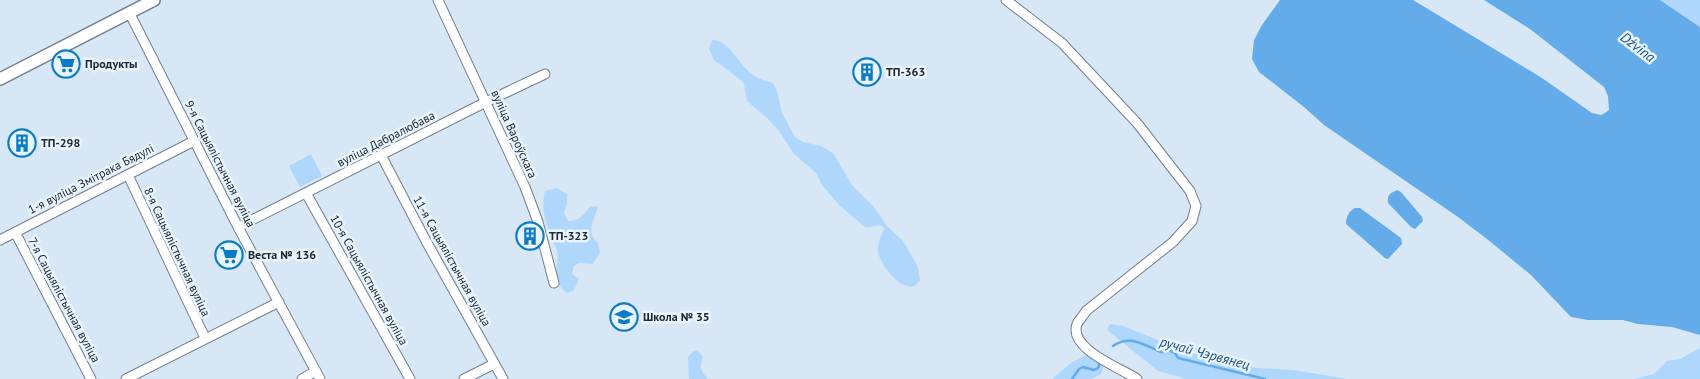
<svg xmlns="http://www.w3.org/2000/svg" width="1700" height="379" viewBox="0 0 1700 379" font-family="'PT Sans',sans-serif">
<style>
.green{fill:#afd7fb}
.water{fill:#64abe9}
.lines{fill:none;stroke-linecap:round;stroke-linejoin:round}
.stream{stroke:#64abe9;stroke-width:2.5}
.street-casing{stroke:#727f8c;stroke-width:11}
.secondary-casing{stroke:#727f8c;stroke-width:14}
.street{stroke:#fff;stroke-width:9}
.secondary{stroke:#fff;stroke-width:11}
.labels{text-anchor:middle;stroke-width:5;stroke-linejoin:round;paint-order:stroke}
.poi-label{font-size:12px;font-weight:bold;fill:#23282e;stroke:#e8f4ff;text-anchor:start}
.street-label{font-size:12px;fill:#23282e;stroke:#e8f4ff}
.water-label{font-size:14px;font-style:italic;fill:#20537c;stroke:#e8f4ff}
</style>
<rect width="100%" height="100%" fill="#d8e7f5"/>
<path class="green" d="M1660,0H1700V27Z
M712,40C728,39 739,64 751,73C758,79 765,81 773,83L777,91L782,113L795,137L803,142L821,146L833,153L852,185L874,207L887,226L903,241L918,267L920,281C918,282 916,285 914,286C900,291 880,264 878,252C877,244 881,236 884,229L882,226C876,224 871,228 865,227L839,205L822,185L816,173L794,154L779,131L767,118L747,101L744,84L742,81L714,60L709,49Z
M311,154L322,176L300,187L289,166Z
M557,188L567,194V204L564,213L568,221C579,221 584,215 590,206L598,207C594,220 585,232 598,243L600,253L593,264L579,263L574,266L572,274L579,279L574,290L567,293C548,278 560,269 557,251C556,246 552,241 551,237C545,221 541,208 545,191Z
M1110,324L1123,326L1188,352L1255,368L1294,370L1347,379H1184L1177,376L1158,371L1107,330Z
M1700,348V379H1634L1654,374L1667,361L1680,359Z
M697,350L703,357C699,367 701,372 708,379H689L688,357L693,351Z
M1091,353L1104,365L1101,374L1091,379H1052L1072,362Z"/>
<path class="water" d="M1280,0H1413L1542,78L1592,113L1601,115L1605,113L1609,110L1608,96L1604,87L1530,29L1484,0H1660L1700,27V335L1672,327L1638,324L1623,320H1588L1571,317L1531,275L1487,239L1458,217L1324,125L1304,107L1259,72L1252,59L1254,40L1262,25Z
M1397,190L1401,192L1422,217L1423,221L1415,229L1411,227L1388,203C1387,195 1390,193 1397,190Z
M1355,208H1360L1401,238L1402,244L1388,259L1385,258L1346,224C1346,217 1349,211 1355,208Z"/>
<g class="lines">
<path class="stream" d="M1113,346C1130,334 1144,345 1161,352H1165L1168,350L1175,353L1178,358L1265,379
M1072,379L1079,369L1083,367L1094,370L1098,368L1101,361"/>
<g class="street-casing">
<path id="street" d="M438,0L525,187L538,222L554,283
M1006,0L1062,43L1137,123L1190,191L1196,206L1192,221L1173,242L1086,311C1084,315 1079,320 1077,324C1068,349 1121,368 1137,379
M129,12L238,227L320,379
M381,155L426,241L503,379
M128,175L205,338
M306,193L410,379
M238,227L486,102L545,74
M15,232L91,379
M0,240L194,141
M126,379L279,302
M302,379L316,371
M464,379L494,364"/>
</g>
<g class="secondary-casing">
<path id="secondary" d="M0,79L154,0"/>
</g>
<use href="#street" class="street"/>
<use href="#secondary" class="secondary"/>
</g>
<defs>
<g id="supermarket-ring" transform="scale(1.4375)"><circle r="9.5" fill="#e8f4ff" stroke="#0a7bc5" stroke-width="1.5"/><path d="M-6-5.5h2.5l.6 2H6L4.5 2H-2.5L-4.4-4H-6ZM-1.5 3.2a1.3 1.3 0 1 0 .1 0ZM3 3.2a1.3 1.3 0 1 0 .1 0Z" fill="#0a7bc5"/></g>
<g id="building-ring" transform="scale(1.4375)"><circle r="9.5" fill="#e8f4ff" stroke="#0a7bc5" stroke-width="1.5"/><path d="M-4-6H4V6H1V3H-1V6H-4ZM-2.5-4.3h1.7v1.8h-1.7ZM.8-4.3h1.7v1.8H.8ZM-2.5-1h1.7V.8h-1.7ZM.8-1h1.7V.8H.8Z" fill="#0a7bc5"/></g>
<g id="school-ring" transform="scale(1.4375)"><circle r="9.5" fill="#e8f4ff" stroke="#0a7bc5" stroke-width="1.5"/><path d="M0-5L7-2L0 1L-7-2ZM-4 1L0 2.5L4 1V4Q0 6-4 4Z" fill="#0a7bc5"/></g>
</defs>
<g fill-rule="evenodd">
<use href="#supermarket-ring" x="66" y="64"/>
<use href="#building-ring" x="867" y="72"/>
<use href="#building-ring" x="22" y="143"/>
<use href="#building-ring" x="530" y="236"/>
<use href="#supermarket-ring" x="229" y="255"/>
<use href="#school-ring" x="624" y="317"/>
</g>
<g class="labels">
<g class="poi-label">
<text x="85" y="68">Продукты</text>
<text x="886" y="76">ТП-363</text>
<text x="41" y="147">ТП-298</text>
<text x="549" y="240">ТП-323</text>
<text x="248" y="259">Веста № 136</text>
<text x="643" y="321">Школа № 35</text>
</g>
<g class="street-label">
<text transform="translate(514 134) rotate(66)" y="4">вуліца Вароўскага</text>
<text transform="translate(386 139) rotate(-27)" y="4">вуліца Дабралюбава</text>
<text transform="translate(220 164) rotate(63)" y="4">9-я Сацыялістычная вуліца</text>
<text transform="translate(91 179) rotate(-27)" y="4">1-я вуліца Змітрака Бядулі</text>
<text transform="translate(177 252) rotate(65)" y="4">8-я Сацыялістычная вуліца</text>
<text transform="translate(452 261) rotate(61)" y="4">11-я Сацыялістычная вуліца</text>
<text transform="translate(369 280) rotate(61)" y="4">10-я Сацыялістычная вуліца</text>
<text transform="translate(64 300) rotate(62)" y="4">7-я Сацыялістычная вуліца</text>
</g>
<g class="water-label">
<text transform="translate(1638 47) rotate(37)" y="5">Dźvina</text>
<text transform="translate(1205 353) rotate(15)" y="5">ручай Чэрвянец</text>
</g>
</g>
</svg>
